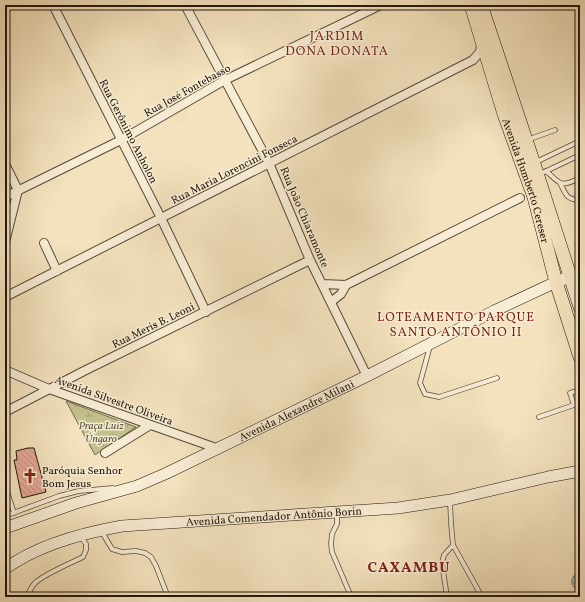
<svg xmlns="http://www.w3.org/2000/svg" width="585" height="602" viewBox="0 0 585 602" font-family="Vollkorn,serif">
<style>
.park{fill:url(#park-tufts);stroke:#726c4d}
.water{fill:url(#water-rules);stroke:#6a7b72}
.building{fill:url(#building-back-hatch);stroke:#21170d}
.lines{fill:none;stroke-linecap:round;stroke-linejoin:round}
.lane-casing{stroke:#564a39;stroke-width:5.5}
.street-casing{stroke:#564a39;stroke-width:10}
.secondary-casing{stroke:#21170d;stroke-width:12}
.primary-casing{stroke:#21170d;stroke-width:14}
.lane{stroke:#f7ecd4;stroke-width:4}
.street{stroke:#f7ecd4;stroke-width:8}
.secondary{stroke:#f7ecd4;stroke-width:11}
.primary{stroke:#f3e2bd;stroke-width:13}
.labels{text-anchor:middle;stroke-width:3;stroke-linejoin:round;paint-order:stroke}
.street-label{font-size:11px;fill:#21170d;stroke:#f7ecd4}
.park-label{font-size:11px;font-style:italic;fill:#59523a;stroke:#f7ecd4}
.poi-label{font-size:11px;fill:#21170d;stroke:#f7ecd4;text-anchor:start}
.quarter-label{font-size:13px;letter-spacing:1px;fill:#7a1f14;stroke:#f7ecd4}
.district-label{font-size:15px;font-weight:bold;letter-spacing:1px;fill:#7a1f14;stroke:#f7ecd4}
</style>
<defs>
<pattern id="park-tufts" width="24" height="20" patternUnits="userSpaceOnUse"><rect width="24" height="20" fill="#c2c18d"/><path d="M3 7l-1-3M5 7V3M7 7l1-3M15 17l-1-3M17 17v-4M19 17l1-3" fill="none" stroke="#a6a578"/></pattern>
<pattern id="water-rules" width="6" height="5" patternUnits="userSpaceOnUse"><rect width="6" height="5" fill="#9bbdb5"/><path d="M0 2.5h6" fill="none" stroke="#85a29a"/></pattern>
<pattern id="building-back-hatch" width="6" height="6" patternUnits="userSpaceOnUse"><rect width="6" height="6" fill="#e6a896"/><path d="M-1 5l2 2M0 0l6 6M5-1l2 2" fill="none" stroke="#c59080"/></pattern>
</defs>
<rect width="100%" height="100%" fill="#f3e2bd"/>
<filter id="stains"><feTurbulence type="fractalNoise" baseFrequency=".005" numOctaves="4"/><feColorMatrix values="0 0 0 0 .2 0 0 0 0 .09 0 0 0 0 .02 0 0 0 .5 -.17"/></filter>
<radialGradient id="worn" r=".72"><stop offset=".6" stop-color="#630" stop-opacity="0"/><stop offset="1" stop-color="#630" stop-opacity=".3"/></radialGradient>
<path class="park" d="M66,401L136,427L95,455Z"/>
<path class="water" d="M580,572V591C569,587 569,576 580,572Z"/>
<path class="building" d="M28,448H34L46,492L22,498L14,460H17L16,451Z"/>
<g class="lines">
<g class="lane-casing">
<path id="lane" d="M527,140L555,130
M536,162L580,141
M546,171C561,184 560,188 580,178
M540,174L580,155
M560,183C566,194 566,200 580,200
M430,346L420,383L425,394L439,397L497,378
M539,417L574,405L570,393L580,390
M5,485L14,513
M450,501L451,523L453,545L482,597
M337,513V524L332,534L331,544L332,552L350,594L355,597
M5,516L59,496L79,491L113,488
M102,532L112,549L122,552L136,551L145,553L151,557L156,566L168,597
M27,597C29,592 31,587 35,583C44,574 71,563 83,557L86,550V544L81,537
M447,597L442,563L444,555L453,545"/>
</g>
<g class="street-casing">
<path id="street" d="M53,5L161,218L206,312
M185,5L269,163L310,260L367,376
M5,164L18,190L5,242
M5,197L121,140L225,80L381,5
M44,243L57,271
M323,284L346,285L520,198
M5,297L473,60L480,52L481,44
M331,302L341,294L346,285
M5,370L49,389L216,448
M5,412L84,371L310,260
M105,453L150,425"/>
</g>
<g class="secondary-casing">
<g id="secondary">
<path id="s1" d="M5,528L76,503L137,486L167,473L367,376L494,311L556,282L580,273"/>
<path id="s2" d="M5,569C37,545 83,533 122,526L398,508L450,500L548,477L580,471"/>
</g>
</g>
<g class="primary-casing">
<g id="primary">
<path id="s3" d="M471,5L504,114L534,197L556,282L580,357"/>
<path d="M481,5L534,164L580,307"/>
</g>
</g>
<use href="#lane" class="lane"/>
<use href="#street" class="street"/>
<use href="#secondary" class="secondary"/>
<use href="#primary" class="primary"/>
</g>
<defs>
<g id="church-bare" transform="scale(1.2)"><path d="M-1.2-6h2.4v3.5h3.3v2.4h-3.3V6h-2.4V-.1h-3.3v-2.4h3.3Z" fill="#8f2418" stroke="#f7ecd4" stroke-width="2.5" paint-order="stroke"/></g>
</defs>
<g fill-rule="evenodd">
<use href="#church-bare" x="30" y="476"/>
</g>
<g class="labels">
<g class="street-label">
<text transform="translate(187 90) rotate(-29)" y="4">Rua José Fontebasso</text>
<text transform="translate(129 131) rotate(63)" y="4">Rua Gerônimo Anholon</text>
<text transform="translate(234 169) rotate(-27)" y="4">Rua Maria Lorencini Fonseca</text>
<text dy="4" stroke="none"><textPath href="#s3" startOffset="184">Avenida Humberto Cereser</textPath></text>
<text transform="translate(305 217) rotate(67)" y="4">Rua João Chiaramonte</text>
<text transform="translate(153 325) rotate(-26)" y="4">Rua Meris B. Leoni</text>
<text transform="translate(114 400) rotate(20)" y="4">Avenida Silvestre Oliveira</text>
<text dy="4" stroke="none"><textPath href="#s1" startOffset="315">Avenida Alexandre Milani</textPath></text>
<text dy="4" stroke="none"><textPath href="#s2" startOffset="278">Avenida Comendador Antônio Borin</textPath></text>
</g>
<g class="park-label">
<text x="101" y="429">Praça Luiz<tspan x="101" dy="13">Úngaro</tspan></text>
</g>
<g class="poi-label">
<text x="42" y="474">Paróquia Senhor<tspan x="42" dy="13">Bom Jesus</tspan></text>
</g>
<g class="quarter-label">
<text x="337" y="40">JARDIM<tspan x="337" dy="15">DONA DONATA</tspan></text>
<text x="456" y="321">LOTEAMENTO PARQUE<tspan x="456" dy="15">SANTO ANTÔNIO II</tspan></text>
</g>
<g class="district-label">
<text x="409" y="572">CAXAMBU</text>
</g>
</g>
<rect width="585" height="602" fill="none" stroke="#f3e2bd" stroke-width="20"/>
<rect x="6" y="6" width="573" height="590" fill="none" stroke="#21170d" stroke-width="2"/>
<rect x="10" y="10" width="565" height="582" fill="none" stroke="#21170d"/>
<rect width="100%" height="100%" filter="url(#stains)"/>
<rect width="100%" height="100%" fill="url(#worn)"/>
</svg>
